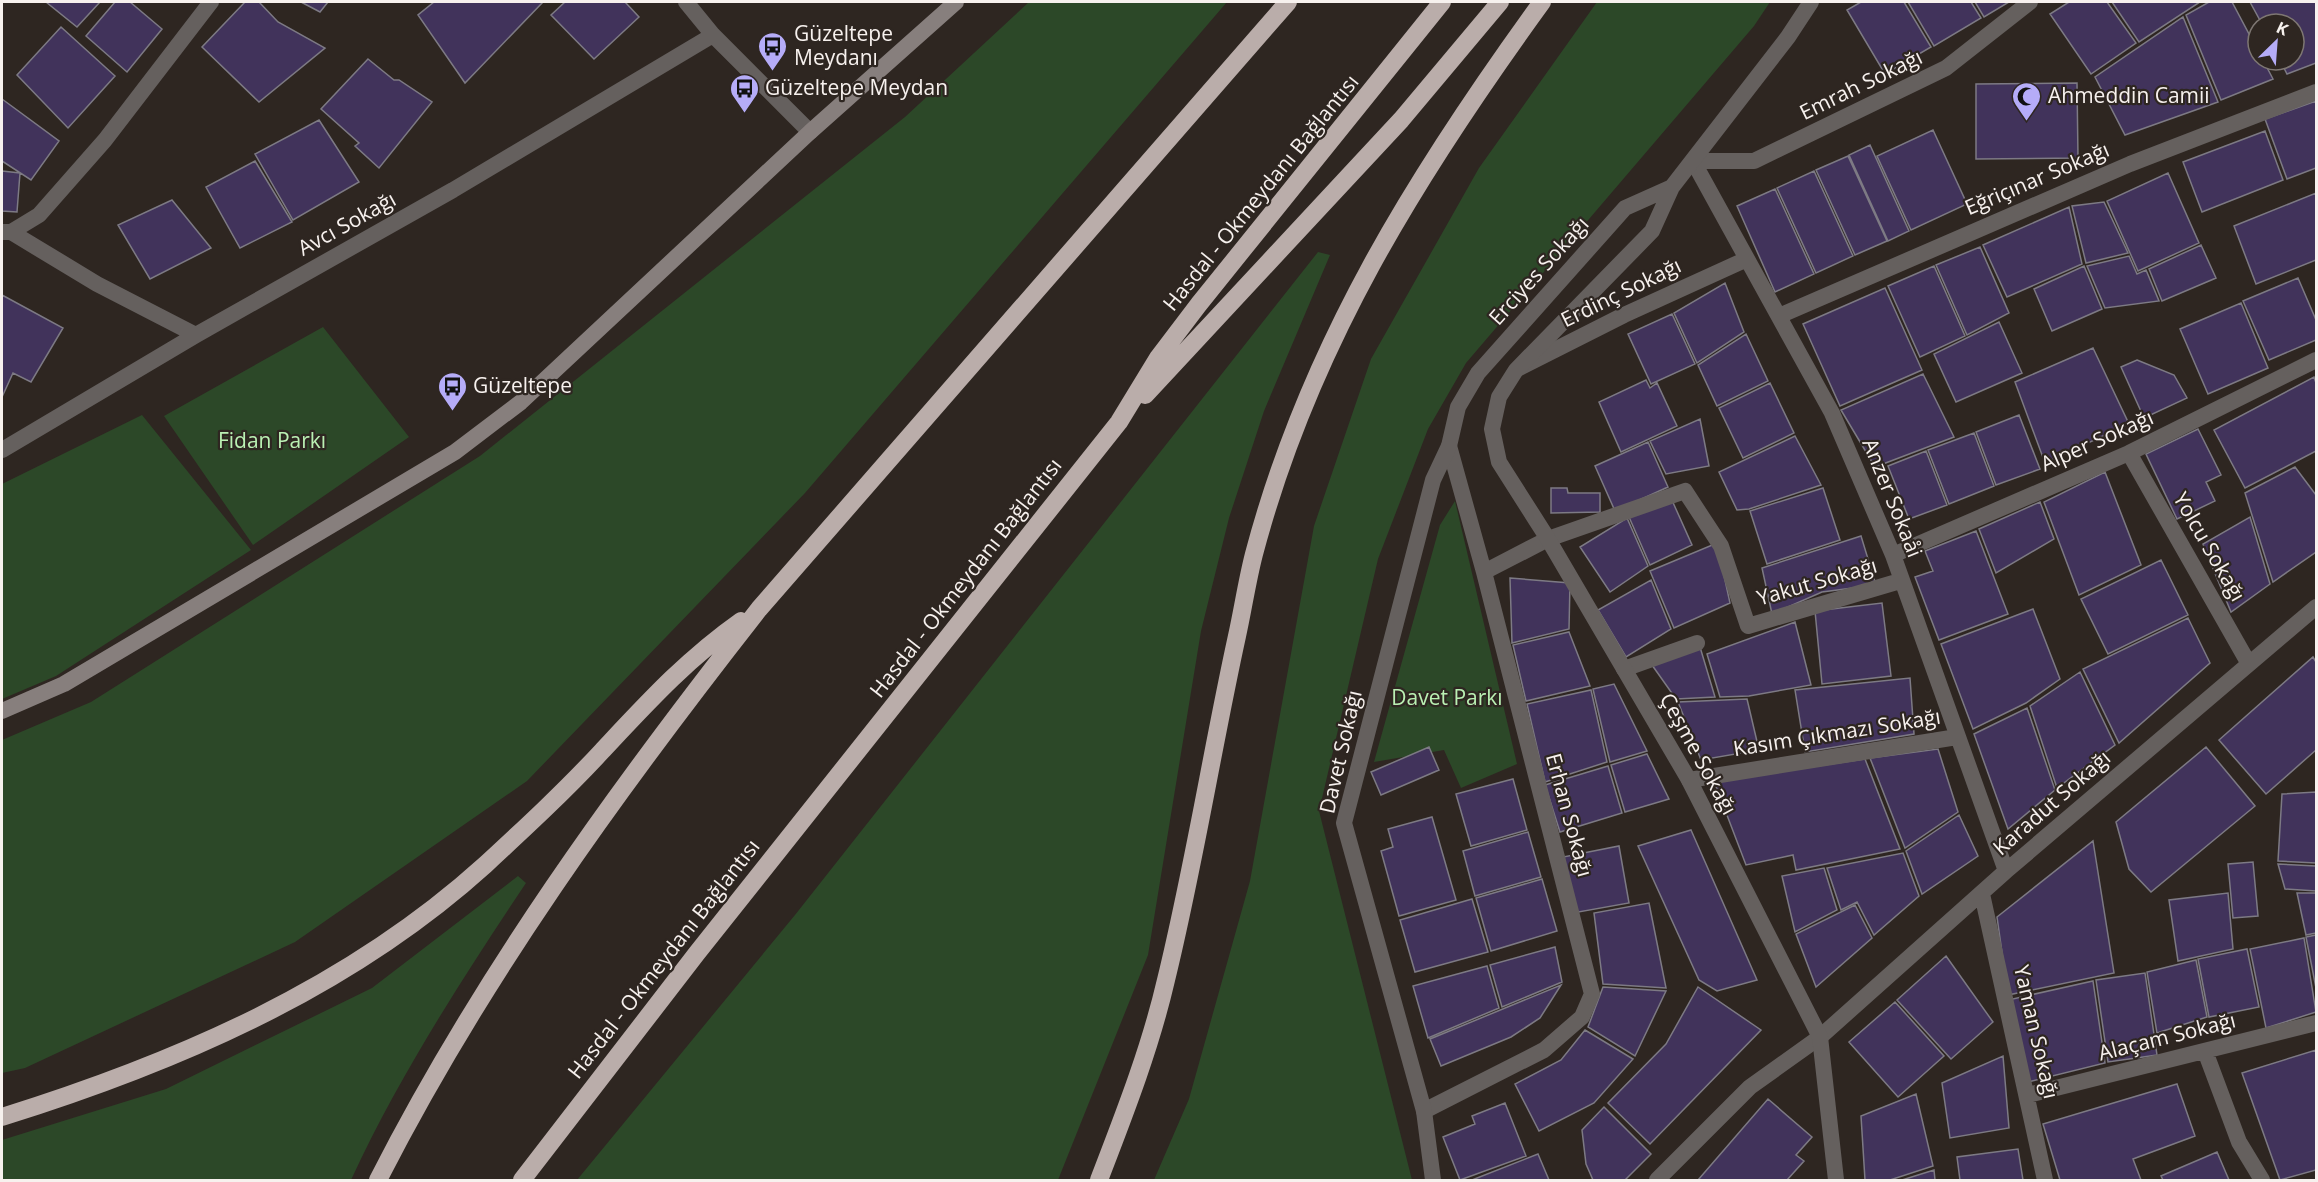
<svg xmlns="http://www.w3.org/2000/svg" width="2318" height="1182" font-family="'Open Sans',sans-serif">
<rect width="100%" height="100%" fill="#2e2621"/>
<path fill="#2c4828" d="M1029,2H1227L805,493L527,781L295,942L25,1068L2,1073V740L91,702L480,456L905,117Z
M1597,2H1770L1754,26L1466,363L1428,429L1378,559L1319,811L1412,1180H1154L1189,1099L1250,881L1314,526L1371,359L1479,168Z
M1318,252L1330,255L1264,411L1229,518L1201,631L1148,955L1058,1180H577L795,915Z
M323,327L409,437L253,545L164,416Z
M142,415L251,550L56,676L2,699V484Z
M1455,501L1517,764L1461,788L1444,750L1374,762L1440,525Z
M518,876L526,883C462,979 399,1076 351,1180H2V1140L166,1089L372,988Z"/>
<path fill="#41335b" stroke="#7d7a84" stroke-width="1.5" d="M46,2H100L77,27Z
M115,2H130L162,29L127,72L86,36Z
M245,2H259L278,22L325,48L259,102L202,47Z
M301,2H328L320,12Z
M434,2H543L465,83L418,15Z
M565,2H625L639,17L594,59L551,15Z
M1861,2H1904L1931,47L1885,74L1847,10Z
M1908,2H1971L1981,18L1934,46Z
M1975,2H2009L1984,17Z
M2069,2H2107L2136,43L2091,74L2050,14Z
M2112,2H2200L2139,42Z
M2209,2H2232L2258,51V60H2263L2273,79L2221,100L2186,15Z
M2250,2H2316V63L2287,74L2280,60H2294V24H2262Z
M2183,17L2218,102L2125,135L2095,77Z
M61,27L115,76L68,128L17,75Z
M368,59L394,80H399L432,102L379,168L355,146L359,143L321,109Z
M2077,83L2078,158L1976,159V84Z
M2,99L59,141L31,180L2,161Z
M2316,101V168L2287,179L2265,119Z
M319,120L359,182L293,220L255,154Z
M1933,130L1967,204L1911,230L1877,156Z
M2265,131L2283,180L2202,212L2183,162Z
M1870,145L1909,231L1888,241L1849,155Z
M1848,156L1887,241L1855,255L1816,170Z
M255,161L292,222L240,248L206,187Z
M2,171L20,173L17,212L2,211Z
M1814,171L1853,256L1816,273L1777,188Z
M2168,173L2199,243L2138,271L2107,201Z
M1775,189L1814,274L1775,292L1737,206Z
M2316,193V260L2256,284L2234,226Z
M172,200L211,248L150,279L118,225Z
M2104,202L2128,253L2086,263L2072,206Z
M2069,207L2082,264L2007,297L1983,245Z
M2201,245L2216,278L2162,301L2149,269Z
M1980,247L2009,313L1967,335L1936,265Z
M2129,256L2137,274L2146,270L2159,301L2105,308L2087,266Z
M1934,266L1965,336L1920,357L1888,286Z
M2084,266L2102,309L2052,331L2034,289Z
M2298,278L2316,320V340L2269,360L2243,301Z
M1725,283L1744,332L1697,363L1674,313Z
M1885,288L1922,370L1840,406L1803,324Z
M2,295L63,328L31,382L13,373L2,397Z
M2241,303L2268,368L2208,394L2180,329Z
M1672,314L1695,364L1651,384L1628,334Z
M1999,322L2022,373L1956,402L1934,354Z
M1746,334L1768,381L1717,406L1698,365Z
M2093,348L2129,424L2045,463L2015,382Z
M2137,360L2174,375L2187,398L2144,418L2121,367Z
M1923,374L1954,437L1875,467L1841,410Z
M2314,377L2316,383V451L2245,488L2214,430Z
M1646,380L1650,388L1657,383L1677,426L1621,452L1599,402Z
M1770,383L1794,433L1743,458L1719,408Z
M2019,415L2040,469L1996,485L1976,432Z
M1700,419L1709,466L1666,474L1650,441Z
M2198,429L2221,475L2206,482L2215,501L2177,519L2146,454Z
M1974,433L1994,486L1949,504L1928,450Z
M1795,436L1821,485L1749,509L1737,510L1719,472Z
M1648,442L1668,487L1615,511L1595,466Z
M1926,451L1947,505L1909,519L1888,466Z
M2295,467L2316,495V552L2273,582L2245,493Z
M2105,472L2141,565L2079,595L2044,502Z
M1551,488H1567L1568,493H1600V512L1551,513Z
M1823,488L1840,540L1767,564L1750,511Z
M1671,498L1692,545L1650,565L1629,517Z
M2040,502L2054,539L1996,573L1979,529Z
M2250,517L2270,584L2231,612L2203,544Z
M1627,518L1648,566L1610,592L1580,547Z
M1976,531L2008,614L1939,640L1915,577L1933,571L1925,551Z
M1861,536L1876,585L1822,592L1772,614L1762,568Z
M1717,543L1730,603L1674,628L1650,571Z
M2161,560L2188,615L2108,654L2081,599Z
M1510,578L1570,583L1569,629L1512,643Z
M1651,580L1671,629L1626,657L1598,610Z
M1882,603L1891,676L1822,684L1815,611Z
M2033,609L2060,679L2026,703L1973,729L1941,644Z
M2188,618L2210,663L2119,743L2083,669Z
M1795,622L1811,685L1749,696L1720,697L1707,654Z
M1569,632L1590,686L1526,701L1513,645Z
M1700,647L1715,697L1676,699L1652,665Z
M2313,657L2316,662V750L2266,794L2219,740Z
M2080,672L2115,745L2057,788L2030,706Z
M1910,678L1914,734L1805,752L1795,690Z
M1614,684L1647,751L1610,762L1593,689Z
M1591,690L1607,762L1545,782L1527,704Z
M1747,699L1759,750L1701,760L1678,702Z
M2027,708L2055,790L2008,829L1974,734Z
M1429,747L1439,770L1381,795L1371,772Z
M2206,747L2255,806L2151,892L2129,869L2116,822Z
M1938,749L1958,812L1905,848L1870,758Z
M1647,754L1669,799L1625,812L1611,765Z
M1865,759L1900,849L1796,870L1793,855L1746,865L1714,781Z
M1608,766L1622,813L1560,832L1545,785Z
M1513,779L1527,830L1471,846L1456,794Z
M2316,792V863L2278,861L2282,794Z
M1959,815L1978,856L1922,894L1906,851Z
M1432,817L1456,900L1399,916L1381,851L1393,847L1388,829Z
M1691,830L1757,980L1717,991L1699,980L1638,846Z
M1528,832L1541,877L1475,896L1463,851Z
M2093,841L2114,973L2008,995L1997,917Z
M1619,846L1629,903L1573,913L1563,857Z
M1903,853L1919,896L1874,935L1857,902L1841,910L1827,868Z
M2253,862L2258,916L2233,918L2228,864Z
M2278,864L2316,866V891L2285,889Z
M1824,868L1837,910L1795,932L1782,876Z
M1542,879L1557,931L1491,951L1476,898Z
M2228,893L2233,949L2178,961L2169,900Z
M2297,893H2316V933L2306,935Z
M1472,899L1488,952L1415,972L1400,920Z
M1649,903L1666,988L1603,984L1594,913Z
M1855,905L1872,938L1816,987L1796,934Z
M2316,935V988L2306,937Z
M2304,938L2316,1012L2266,1028L2250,949Z
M1555,947L1562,982L1502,1007L1490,965Z
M2247,949L2259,1007L2209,1017L2198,959Z
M1946,956L1993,1022L1951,1059L1897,1000Z
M2196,960L2207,1017L2157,1033L2147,972Z
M1487,966L1499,1008L1428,1038L1413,986Z
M2145,973L2157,1055L2108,1062L2096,980Z
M2093,981L2105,1063L2028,1082L2008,1000Z
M1561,985L1540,1018L1511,1037L1441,1066L1430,1039Z
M1603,987L1666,991L1635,1056L1588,1027Z
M1698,987L1761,1030L1650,1144L1608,1103L1666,1044Z
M1895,1002L1944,1056L1898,1097L1849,1042Z
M1585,1030L1633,1059L1594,1103L1539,1131L1515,1084L1561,1060Z
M2316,1050V1170L2280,1180L2242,1073Z
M2003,1056L2009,1128L1950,1138L1942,1083Z
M2177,1084L2195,1136L2133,1159L2141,1180H2060L2043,1124Z
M1916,1094L1933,1166L1890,1180H1865L1861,1116Z
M1768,1099L1812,1137L1796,1155L1804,1161L1787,1180H1698Z
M1505,1103L1526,1156L1460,1180L1443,1137L1475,1124L1472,1116Z
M1604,1107L1651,1154L1625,1180H1593L1586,1164L1582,1130Z
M2018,1149L2023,1180H1960L1957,1157Z
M2217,1152L2229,1180H2163L2161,1176Z
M1538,1154L1549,1180H1472Z
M1934,1170L1935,1180H1902Z"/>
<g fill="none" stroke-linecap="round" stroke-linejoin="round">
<path stroke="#65605e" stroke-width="16" d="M686,2L713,35L810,132
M2,232H11L39,215L105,140L211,2
M11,232L97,284L196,335
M1779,316L2130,164L2316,92
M1519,368L1624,315L1747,259
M2,450L196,335L453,190L713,35
M2129,453L2249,664
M1893,555L2129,453L2316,360
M1484,572L1548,539L1685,491L1721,546L1748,626L1900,581
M1624,669L1697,643
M1689,780L1957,737
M2006,871L1893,555L1832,413L1693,161H1754L1946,68L2030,2
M1982,894L2045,1180
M2205,1051L2239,1142L2262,1180
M2028,1095L2316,1023
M1424,1111L1544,1050L1582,1017L1592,994L1484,572L1449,446
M1657,1180L1750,1087L1820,1037L2006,871L2316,607"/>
<path stroke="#65605e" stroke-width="16" d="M1811,2L1788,37L1672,187L1652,231L1516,370L1499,397L1492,429L1499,462L1548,539L1689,780L1820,1037L1836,1180
M1433,1180L1424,1111L1344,823L1433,480L1449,446L1458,407L1478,373L1625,208L1672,187"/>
<path stroke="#877f7d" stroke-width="16" d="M2,711L64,684L455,452L521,402L810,132L956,2"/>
<path stroke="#baadaa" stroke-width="18" d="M1145,395L1401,120L1500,2
M2,1117C175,1063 348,989 485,865C525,828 565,791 602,751C647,703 687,659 741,621
M378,1180C482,976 617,790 759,609L1288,2
M522,1180L697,953L1119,422L1158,358L1199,304L1442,2
M1099,1180C1124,1115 1150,1049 1166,980C1194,866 1212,750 1237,636C1243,609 1247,581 1254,554C1309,346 1417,174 1542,2"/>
</g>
<defs>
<symbol id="bus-pin" viewBox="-11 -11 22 30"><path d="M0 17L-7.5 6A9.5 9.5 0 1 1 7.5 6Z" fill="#b5acf8" stroke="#2e2621"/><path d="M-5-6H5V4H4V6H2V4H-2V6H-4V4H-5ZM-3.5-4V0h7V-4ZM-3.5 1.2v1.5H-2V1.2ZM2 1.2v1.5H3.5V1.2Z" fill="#111"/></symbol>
<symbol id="mosque-pin" viewBox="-11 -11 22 30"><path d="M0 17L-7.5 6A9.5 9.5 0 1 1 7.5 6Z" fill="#b5acf8" stroke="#2e2621"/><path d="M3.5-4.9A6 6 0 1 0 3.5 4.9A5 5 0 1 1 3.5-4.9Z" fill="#111"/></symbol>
</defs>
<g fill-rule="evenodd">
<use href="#bus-pin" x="756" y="30" width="33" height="45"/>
<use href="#bus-pin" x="728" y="72" width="33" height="45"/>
<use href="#mosque-pin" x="2010" y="80" width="33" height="45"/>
<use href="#bus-pin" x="436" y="370" width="33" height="45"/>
</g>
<g text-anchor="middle" stroke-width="4.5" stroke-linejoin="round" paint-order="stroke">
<g font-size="21" fill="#f7f1ee" stroke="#2e2621" text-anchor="start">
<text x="794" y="41">Güzeltepe<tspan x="794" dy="24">Meydanı</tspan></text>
<text x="765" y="95">Güzeltepe Meydan</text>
<text x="2048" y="103">Ahmeddin Camii</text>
<text x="473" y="393">Güzeltepe</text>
</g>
<g font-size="21" fill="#f7f1ee" stroke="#2e2621">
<text transform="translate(1861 85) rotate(-26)" y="7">Emrah Sokağı</text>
<text transform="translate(2037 179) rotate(-23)" y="7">Eğriçınar Sokağı</text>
<text transform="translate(1261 193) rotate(-51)" y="7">Hasdal - Okmeydanı Bağlantısı</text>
<text transform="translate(347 224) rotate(-29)" y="7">Avcı Sokağı</text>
<text transform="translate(1539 271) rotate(-48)" y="7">Erciyes Sokağı</text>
<text transform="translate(1621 293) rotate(-26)" y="7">Erdinç Sokağı</text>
<text transform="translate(2097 441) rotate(-24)" y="7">Alper Sokağı</text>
<text transform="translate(1892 498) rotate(68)" y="7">Anzer Sokaåi</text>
<text transform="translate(2209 547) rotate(60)" y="7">Yolcu Sokağı</text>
<text transform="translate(966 578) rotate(-52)" y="7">Hasdal - Okmeydanı Bağlantısı</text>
<text transform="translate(1817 582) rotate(-16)" y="7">Yakut Sokağı</text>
<text transform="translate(1837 733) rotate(-9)" y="7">Kasım Çıkmazı Sokağı</text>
<text transform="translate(1341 752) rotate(-77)" y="7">Davet Sokağı</text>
<text transform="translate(1698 754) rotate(61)" y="7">Çeşme Sokağı</text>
<text transform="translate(2052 803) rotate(-41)" y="7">Karadut Sokağı</text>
<text transform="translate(1569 815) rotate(75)" y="7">Erhan Sokağı</text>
<text transform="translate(664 959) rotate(-52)" y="7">Hasdal - Okmeydanı Bağlantısı</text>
<text transform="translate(2036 1032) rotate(77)" y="7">Yaman Sokağı</text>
<text transform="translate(2167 1037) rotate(-14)" y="7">Alaçam Sokağı</text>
</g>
<g font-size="21" fill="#baf0b3" stroke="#2e2621">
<text x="272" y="448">Fidan Parkı</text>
<text x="1447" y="705">Davet Parkı</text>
</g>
</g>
<rect width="2318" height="1182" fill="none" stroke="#f7f1ee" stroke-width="6"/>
<g transform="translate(2276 42) rotate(25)"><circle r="28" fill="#2e2621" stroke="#7e7773" stroke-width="1.5"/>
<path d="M0-4.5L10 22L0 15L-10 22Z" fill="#b5acf8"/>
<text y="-9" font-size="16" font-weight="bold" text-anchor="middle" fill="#f7f1ee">K</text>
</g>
</svg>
